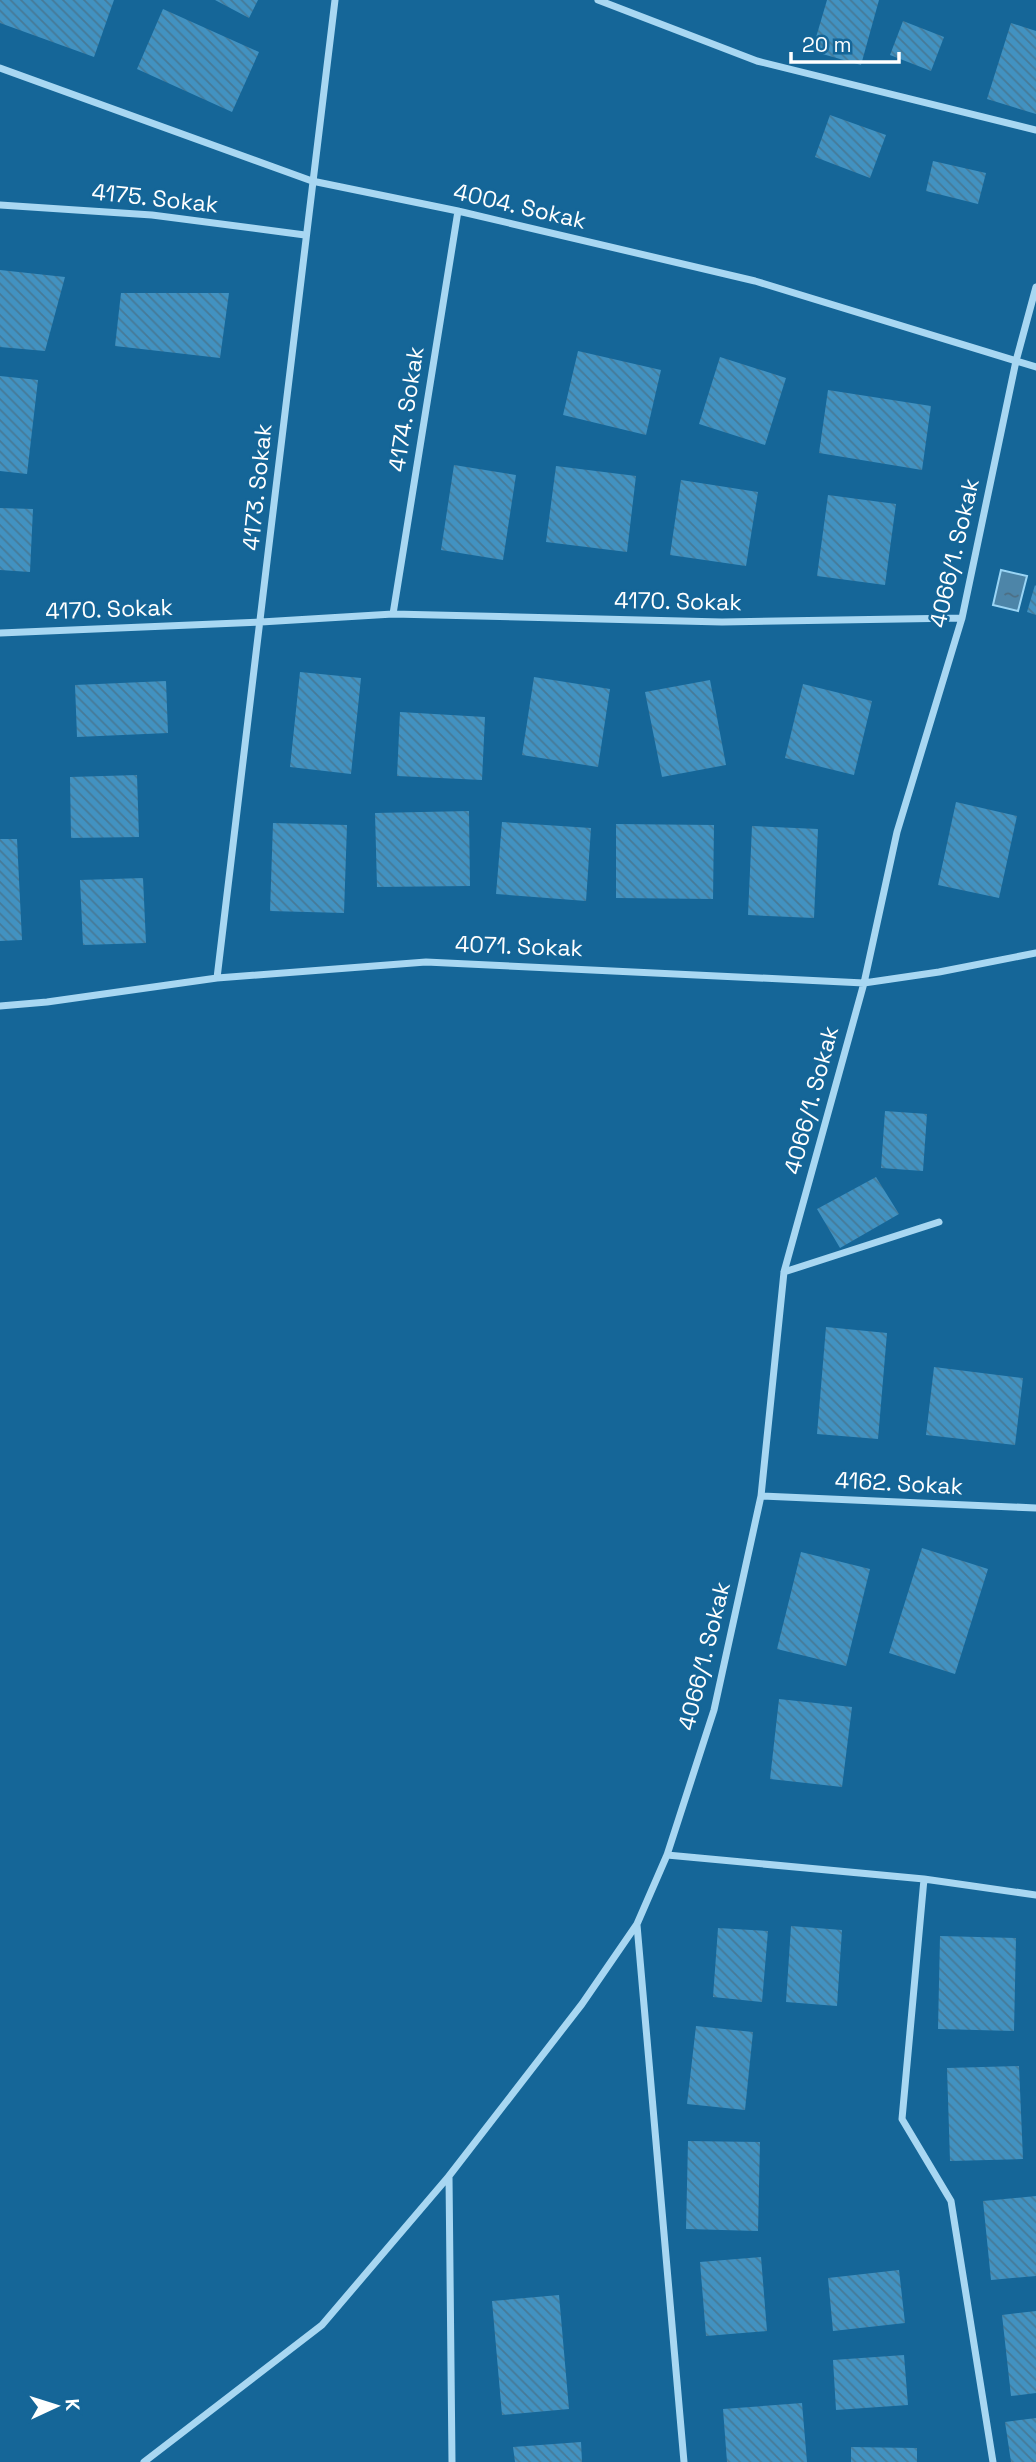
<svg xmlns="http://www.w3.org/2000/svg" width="1036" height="2462" font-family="'Space Grotesk',sans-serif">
<defs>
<pattern id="water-ripples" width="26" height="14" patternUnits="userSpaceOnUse" patternTransform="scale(1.75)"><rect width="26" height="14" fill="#4d85a8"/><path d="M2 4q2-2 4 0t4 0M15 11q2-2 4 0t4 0" fill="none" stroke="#4d6e83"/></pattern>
<pattern id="building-back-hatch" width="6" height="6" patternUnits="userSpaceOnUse" patternTransform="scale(1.75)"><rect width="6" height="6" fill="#4292c1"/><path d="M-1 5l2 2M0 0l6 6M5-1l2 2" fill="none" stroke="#467a98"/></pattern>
</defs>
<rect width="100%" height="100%" fill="#156698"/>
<path fill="url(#water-ripples)" stroke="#9ad5f5" stroke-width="2" d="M1001,570L1027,576L1018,611L993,605Z"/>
<path fill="url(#building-back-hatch)" d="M0,0H114L94,57L0,23Z
M215,0H258L249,18Z
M827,0H879L861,65L812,51Z
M163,9L259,52L232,112L137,69Z
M903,21L944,37L931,71L890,55Z
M1011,23L1036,31V114L987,99Z
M830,115L886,135L870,178L815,157Z
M933,161L986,173L978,204L926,191Z
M0,270L65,277L45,351L0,347Z
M121,293H229L220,358L115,346Z
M578,351L661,370L646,435L563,415Z
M720,357L786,378L765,445L699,424Z
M0,376L38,380L27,474L0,471Z
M828,390L931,406L922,470L819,453Z
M454,465L516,475L503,560L441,550Z
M556,466L636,476L627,552L546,542Z
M681,480L758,492L746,566L670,555Z
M828,495L896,504L885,585L817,576Z
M0,508L33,509L30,572L0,570Z
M1035,585L1036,586V615L1027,612Z
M300,672L361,678L351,774L290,767Z
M534,677L610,689L598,767L522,755Z
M710,680L726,765L662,777L645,692Z
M166,681L168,733L77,737L75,685Z
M803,684L872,701L854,775L785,758Z
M400,712L485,717L482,780L397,776Z
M137,775L139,837L71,838L70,777Z
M956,802L1017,816L999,898L938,885Z
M469,811L470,886L377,887L375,813Z
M502,822L591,828L586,901L496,894Z
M273,823L347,825L344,913L270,911Z
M616,824L714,825L713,899L616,898Z
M752,826L818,829L814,918L748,915Z
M0,839H17L22,940L0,941Z
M143,878L146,943L83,945L80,880Z
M885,1111L927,1114L923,1171L881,1168Z
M876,1177L899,1214L840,1248L817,1209Z
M826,1327L887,1333L878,1439L817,1434Z
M934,1367L1023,1378L1015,1445L926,1435Z
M922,1548L988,1569L955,1674L889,1653Z
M801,1552L870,1569L846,1666L777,1649Z
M779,1699L852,1707L842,1787L770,1779Z
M791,1926L842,1930L837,2006L786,2002Z
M718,1928L768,1931L762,2002L713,1997Z
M940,1936L1016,1938L1014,2031L938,2029Z
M696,2026L753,2032L745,2110L687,2104Z
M1019,2066L1023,2159L950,2161L947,2068Z
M688,2141L760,2142L758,2231L686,2229Z
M1036,2196V2276L991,2280L983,2201Z
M761,2257L767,2331L706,2336L700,2262Z
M899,2270L905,2323L833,2331L828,2278Z
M559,2295L569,2409L502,2415L492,2301Z
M1036,2311V2393L1011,2396L1002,2315Z
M904,2355L908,2405L836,2410L833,2360Z
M802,2403L807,2462H727L723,2409Z
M1036,2418V2462H1011L1005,2422Z
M581,2442L582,2462H515L513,2447Z
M851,2447L917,2448V2462H851Z"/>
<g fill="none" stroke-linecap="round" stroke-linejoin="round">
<path stroke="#a8d7f2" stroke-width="7" d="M598,0L757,61L1036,130
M0,68L312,181L458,211L755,281L1036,367
M0,205L152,215L305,235
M393,614L458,211
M0,633L261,622L393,614L722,622L962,618
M217,978C257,652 294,326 335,0
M0,1006L47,1002L217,978L426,962L864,983L939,972L1036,953
M784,1272L939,1222
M761,1496L1036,1508
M667,1855L924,1879L1036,1895
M924,1879L902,2119L951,2201L993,2462
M637,1925L684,2462
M449,2176L452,2462
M144,2462L322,2325L449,2176L582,2004L637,1924L667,1855L714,1710L761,1496L784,1272L864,983L897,832L962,618L1016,361L1036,287"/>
</g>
<g text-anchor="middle" stroke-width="5" stroke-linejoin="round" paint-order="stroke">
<g font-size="23" fill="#fff" stroke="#156698">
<text transform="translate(155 198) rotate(6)" y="8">4175. Sokak</text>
<text transform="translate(520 206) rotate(13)" y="8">4004. Sokak</text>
<text transform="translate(406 409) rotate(-81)" y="8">4174. Sokak</text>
<text transform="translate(257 487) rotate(-84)" y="8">4173. Sokak</text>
<text transform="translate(954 553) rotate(-77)" y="8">4066/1. Sokak</text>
<text transform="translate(678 601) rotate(1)" y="8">4170. Sokak</text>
<text transform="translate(109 609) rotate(-2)" y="8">4170. Sokak</text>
<text transform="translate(519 946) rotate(2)" y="8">4071. Sokak</text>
<text transform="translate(811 1100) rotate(-75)" y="8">4066/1. Sokak</text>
<text transform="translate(899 1483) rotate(3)" y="8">4162. Sokak</text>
<text transform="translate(704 1656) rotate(-76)" y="8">4066/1. Sokak</text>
</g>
</g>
<g transform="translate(56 2406) rotate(86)" stroke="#156698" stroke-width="5" paint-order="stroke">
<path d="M0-5L12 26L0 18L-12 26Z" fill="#ffffff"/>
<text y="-10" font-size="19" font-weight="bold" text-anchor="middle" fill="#ffffff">K</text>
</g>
<path d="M791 52v10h108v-10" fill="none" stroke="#ffffff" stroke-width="3.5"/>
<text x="802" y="52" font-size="21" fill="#ffffff" stroke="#156698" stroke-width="5" paint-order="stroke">20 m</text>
</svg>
